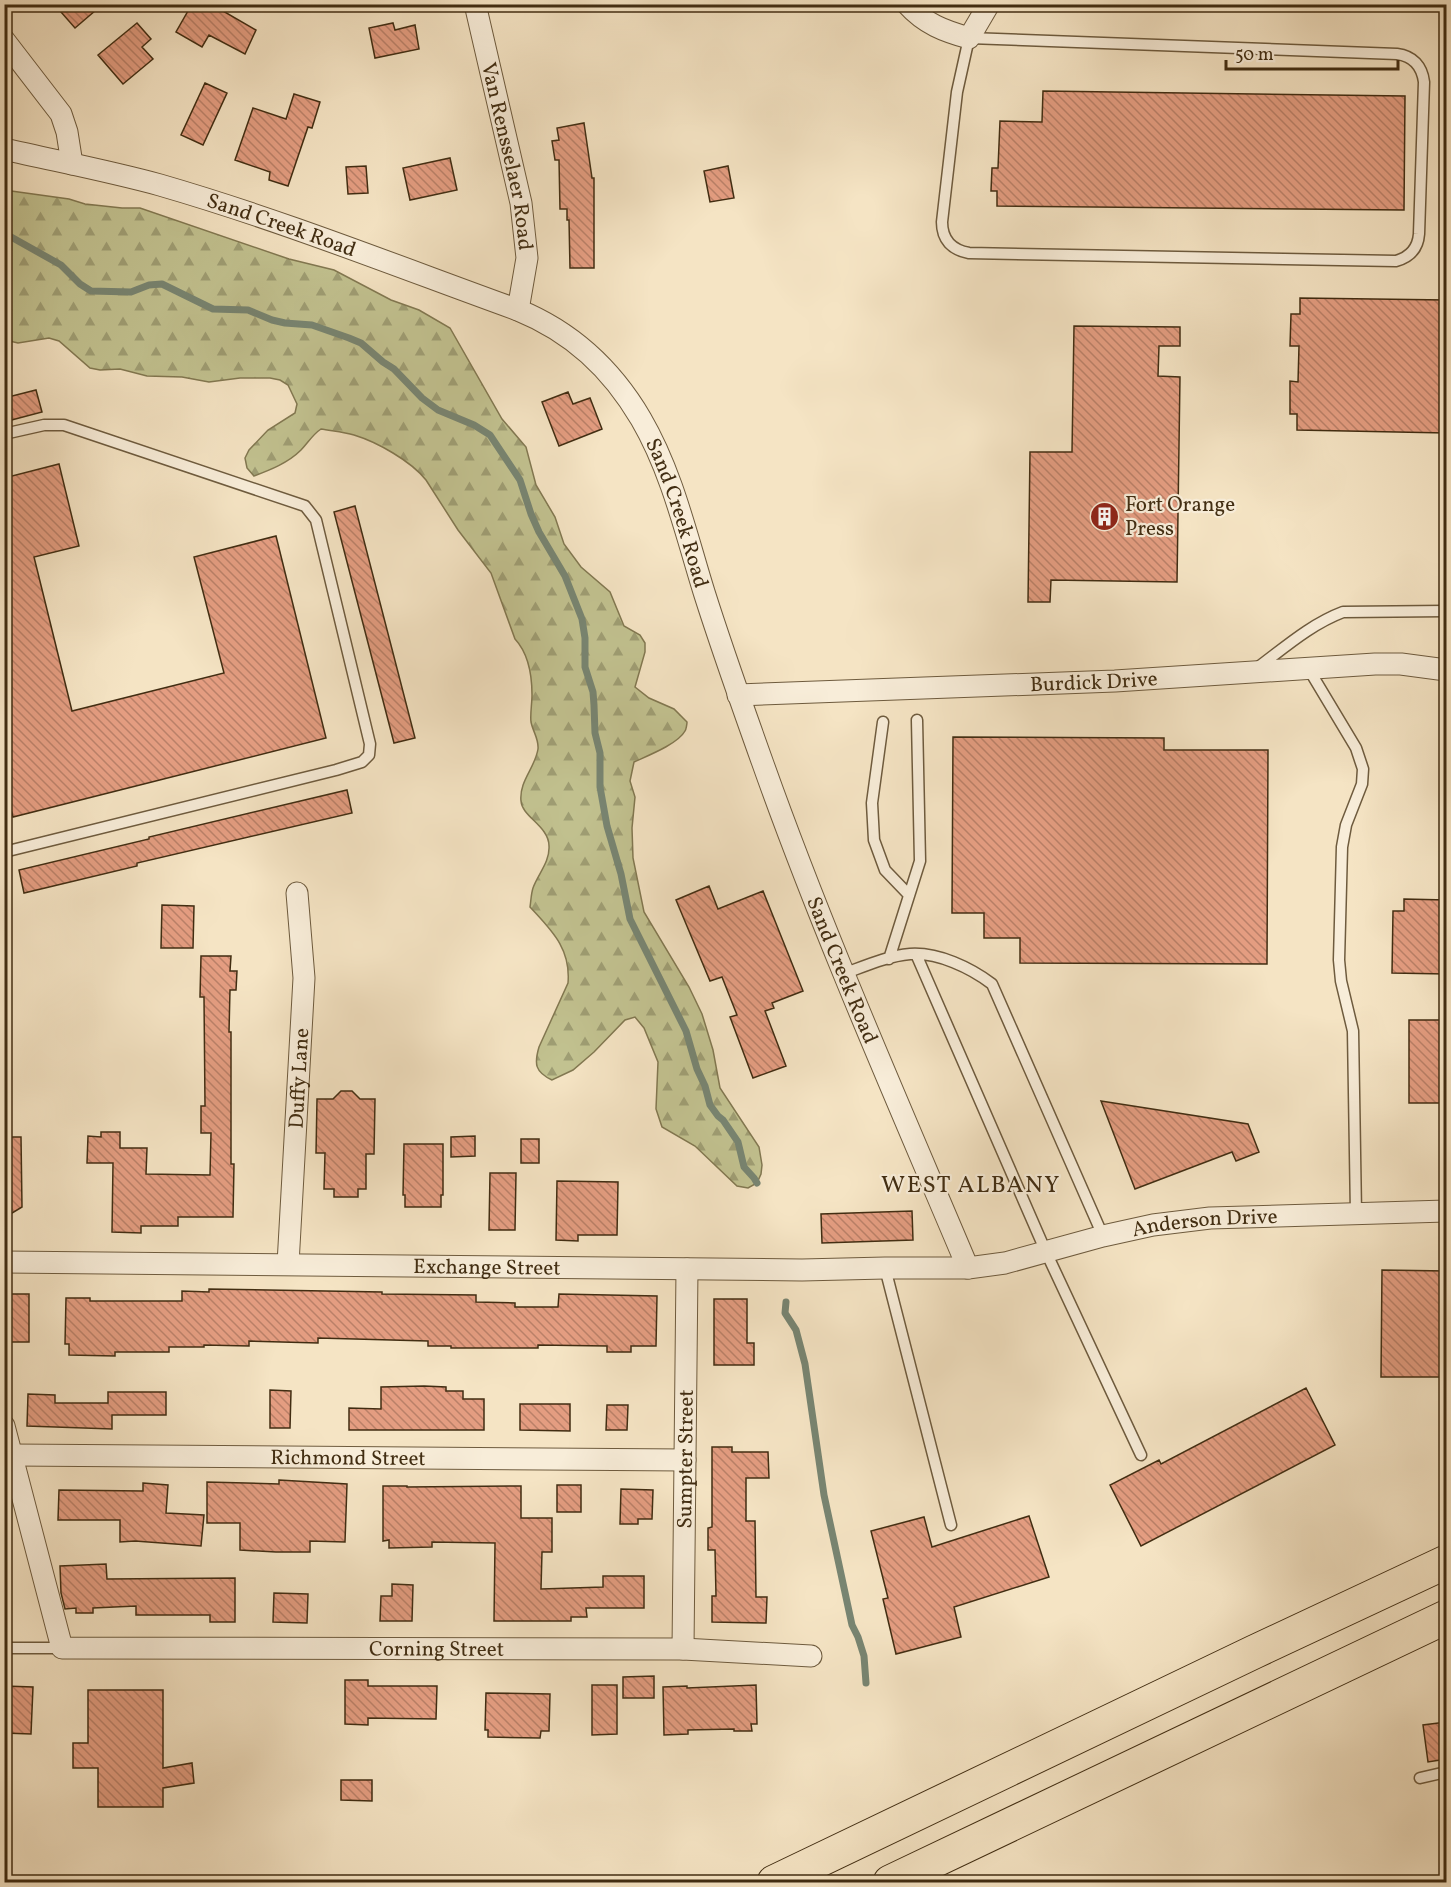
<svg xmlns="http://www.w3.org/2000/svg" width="1451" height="1887" font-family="Vollkorn,serif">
<defs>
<pattern id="forest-firs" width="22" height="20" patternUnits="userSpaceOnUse" patternTransform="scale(1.5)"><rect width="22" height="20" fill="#c2c290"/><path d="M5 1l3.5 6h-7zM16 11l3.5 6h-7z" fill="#9f9e74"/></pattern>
<pattern id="building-back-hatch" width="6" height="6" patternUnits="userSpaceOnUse" patternTransform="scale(1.5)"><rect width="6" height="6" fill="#e49d81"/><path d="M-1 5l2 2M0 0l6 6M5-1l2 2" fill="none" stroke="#ba8068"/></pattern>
</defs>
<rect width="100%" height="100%" fill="#f5e4c4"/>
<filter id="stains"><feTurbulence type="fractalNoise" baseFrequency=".00333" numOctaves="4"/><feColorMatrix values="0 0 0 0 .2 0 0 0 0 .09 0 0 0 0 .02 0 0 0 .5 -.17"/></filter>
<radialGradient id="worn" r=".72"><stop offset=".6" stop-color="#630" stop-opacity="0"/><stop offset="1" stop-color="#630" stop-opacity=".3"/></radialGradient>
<path fill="url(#forest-firs)" stroke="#827851" stroke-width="1.5" d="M4,190L69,199L85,204L122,208H140L289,259L334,270L391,300L419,310L450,328L502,419L526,447L536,485L555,517L564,544L581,567L610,592L624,626L640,635L645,643V652L635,687L649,698L674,709L687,722C687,724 686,730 685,731C678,744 647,756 634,762L630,781L635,797L632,828L633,858L644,912L689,987L702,1014L713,1050L720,1088L759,1147L762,1165L761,1174L757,1183L748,1188L737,1186L695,1146L662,1127L656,1109L658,1062L644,1028L635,1017L625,1020L594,1052L573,1070L552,1080C535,1072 534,1064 539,1047L568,983C571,948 551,930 530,907C531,901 531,894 533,888C538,874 550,862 549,846C549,826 522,817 521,801C519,781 535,768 538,749C539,739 533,732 531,722C530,714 532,704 532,695C532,676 528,653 515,639L491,573L458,530L426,480C411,461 377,442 354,435C344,432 332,431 321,429C312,435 308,443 301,450C288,463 270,470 254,476L247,468L245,458L249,450L268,430L295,413L297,404L288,385L280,380L270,378H240L209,382L182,377L147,376L120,369L100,370L90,368L59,341L49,338L18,343L5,340Z"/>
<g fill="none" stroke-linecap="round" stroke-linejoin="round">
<path stroke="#788572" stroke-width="7" d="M4,233L61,265L80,284L91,291L131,292L149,285L162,284L213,309L248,310L272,320L285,323L312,325L349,338L361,343L383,362L394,369L422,398L438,410L474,425L490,435L520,480L531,514L539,532L565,576L582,619L585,638V667L593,692L594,705L595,733L600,753V787L607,826L621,874L630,919L686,1031L697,1069L705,1086L710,1105L718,1116L723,1120L738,1142L744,1167L754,1178L757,1183
M786,1302L785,1313L796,1330L805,1364L824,1495L852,1625L858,1637L864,1656L866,1683"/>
</g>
<path fill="url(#building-back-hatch)" stroke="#412d12" stroke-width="1.5" d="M54,4H103L75,28Z
M192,4H211L256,30L245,54L209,35L202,47L176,32Z
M137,23L151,39L142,47L153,59L123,84L98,55Z
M393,23L395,30L415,25L419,49L375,58L369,28Z
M205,83L227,93L203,145L181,135Z
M1043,91L1405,96L1404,210L997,206V191H991L992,168H998L1000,121L1042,122Z
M294,94L320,102L312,128L308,127L288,186L269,180L270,172L235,160L253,108L286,119Z
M584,123L592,178H594V268H570L569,220H567V209H560L559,160H555L552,141L559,140L557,128Z
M450,158L457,190L410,200L403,168Z
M366,166L368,193L348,194L346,167Z
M728,166L734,198L710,202L704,171Z
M1300,298L1446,300V433L1297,430V414H1290V381L1298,382L1299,346H1290L1291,314H1300Z
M1074,326L1180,327V346H1159L1158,376L1180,377L1177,582L1051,580L1050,602H1028L1030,452H1072Z
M36,390L42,412L4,422V398Z
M568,392L573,404L590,398L602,429L559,446L542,402Z
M59,464L79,546L34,557L72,711L224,673L194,557L276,536L326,738L13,817L4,784V478Z
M355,506L415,738L394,743L334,512Z
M953,737L1164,738V750H1268L1267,964L1020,963V938H984V913H952Z
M347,790L352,813L137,863V866L24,893L19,870L149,839V837Z
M709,886L718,909L763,891L803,991L772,1003L774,1008L765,1011L786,1066L753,1078L730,1017L737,1015L722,977L710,981L676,900Z
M1404,899L1446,900V974L1392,973L1393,911H1404Z
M162,905L194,906L193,948H161Z
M201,956H231L230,971H237L236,990H230L229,1032H231V1164H234L233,1217H178V1226H141V1233L112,1232L113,1163H87L88,1136L101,1137V1132H120V1148H147L146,1174L210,1175L211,1133H201V1106H205L204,997H200Z
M1409,1020H1446V1103H1409Z
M341,1091H352L360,1099H375L374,1154H366V1189H358V1197H334V1189H324L325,1153H316L317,1099H333Z
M1101,1101L1248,1124L1259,1152L1236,1161L1232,1152L1135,1189Z
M475,1136V1156L451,1157V1137Z
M4,1137H21L22,1207L4,1218Z
M521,1139H539V1163H521Z
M404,1144H443V1195H441V1207H405V1195H403Z
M490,1173H516L515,1230H489Z
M557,1181L618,1182L617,1235H578V1241L556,1240Z
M912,1211L913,1240L822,1243L821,1214Z
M1382,1270L1446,1271V1377H1381Z
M209,1289L382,1292V1294L476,1295V1302L515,1303V1307H558L559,1294L657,1296L656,1346H631V1352H607V1346L538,1345V1348H451V1346H428V1341L318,1338V1343L249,1341V1346L204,1345V1347H169V1352H115V1356L69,1355V1344H65L66,1298H90V1301H182V1291L209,1292Z
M4,1294H29V1342H4Z
M714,1299H747V1343H754V1365H714Z
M424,1386L446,1387V1391H463V1399H484V1430H349V1408L381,1409V1387Z
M1306,1388L1335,1445L1141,1546L1110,1485L1159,1460L1161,1464Z
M270,1390L291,1391L290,1428H270Z
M108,1392H166V1415H112V1429L27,1426L28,1394L55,1395V1403H108Z
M520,1404H570V1431L520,1430Z
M607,1405H628L627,1430H606Z
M712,1447H732V1452H768L769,1478H746V1521H755L756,1597H767L766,1623L712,1622V1596H716L715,1550H708V1528L712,1527Z
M279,1480L347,1484L345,1542L310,1541V1552H276L240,1550V1523H207V1482L279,1484Z
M143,1483L168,1485L166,1513L204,1515L201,1546L135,1541L120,1542V1520H58L59,1490L143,1491Z
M557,1485H581V1512H557Z
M383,1486H407V1487L521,1486V1518H552V1552H542L541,1589L603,1587V1576H644V1608H586L587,1617H571V1621H494L495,1543L432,1542V1547L389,1548V1540L383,1541Z
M621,1489L653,1490L652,1519H638V1524H620Z
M1029,1516L1049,1577L954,1607L961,1637L896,1654L883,1599L888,1598L871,1531L924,1517L932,1547Z
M106,1564L107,1579L235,1578V1622H210V1615H136V1606L93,1608V1613H76V1608L65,1609L61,1593L60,1566Z
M392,1584L413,1585L412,1621H380L381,1596H392Z
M274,1593L308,1594L307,1623L273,1622Z
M654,1676V1698H623V1677Z
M345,1680H368V1686H437L436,1719L368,1718V1725L345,1724Z
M592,1685H617V1734L592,1735Z
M756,1685L757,1724H751L752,1731H734V1729L688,1730V1734L664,1735L663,1687L687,1686V1688Z
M4,1686L33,1687L31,1734L4,1733Z
M88,1690H163V1768L192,1763L194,1783L163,1788V1807H98V1768H73V1743H88Z
M486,1693L550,1694L549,1731H541L540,1738L488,1737V1730H485Z
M1446,1722V1759L1428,1762L1423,1725Z
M341,1780H372V1801L341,1800Z"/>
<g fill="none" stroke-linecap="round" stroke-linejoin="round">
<defs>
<path id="lane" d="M969,38L1397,54C1413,56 1422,66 1424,82L1419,234C1418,248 1410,257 1396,261L969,253C952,250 942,240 942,222L957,92Z
M4,434L44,425H64L305,506L316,520L370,744L369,755L362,762L336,770L4,852
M1257,668C1284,648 1311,624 1343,612L1446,611
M1308,668L1356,748L1363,769L1362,784L1346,825L1342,847L1339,960L1341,981L1353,1031L1356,1214
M883,722L872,803L874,840L885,870L909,895
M916,954L1046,1252L1141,1455
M889,959L920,861L917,720
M843,974C865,966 887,956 910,954C938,952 971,968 992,984L1103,1236
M885,1268L951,1525
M4,1648H62
M1420,1778L1446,1772"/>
<g id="street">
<path id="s1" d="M475,4L521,203L527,258L518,310"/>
<path d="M907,4C925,24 944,31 969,38L989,4"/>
<path d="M4,40L61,114L67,132L72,164"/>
<path id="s2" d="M4,149C56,161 109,171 160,185C281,220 399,267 518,310C572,332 611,368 641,419C672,472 686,534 704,592C722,649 742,705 762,761C823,933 897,1100 968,1268"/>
<path id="s3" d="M738,695L1115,681L1375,664H1401L1446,670"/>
<path id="s4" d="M4,1262L802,1270L885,1268H968L1005,1263L1103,1236L1153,1225L1210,1218L1446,1211"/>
<path id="s5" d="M288,1264L304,978L297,893"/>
<path id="s6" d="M4,1426L62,1648L683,1649L811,1656"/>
<path id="s7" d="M12,1455L685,1460"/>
<path id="s8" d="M683,1649L687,1269"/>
</g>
<path id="highway" d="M774,1882L1254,1652L1446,1562
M890,1882L1446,1617"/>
</defs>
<use href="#lane" stroke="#6e5b3e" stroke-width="13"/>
<use href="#street" stroke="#6e5b3e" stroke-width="23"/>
<use href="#highway" stroke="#412d12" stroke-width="35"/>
<use href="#lane" stroke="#f8edd9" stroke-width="10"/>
<use href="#street" stroke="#f8edd9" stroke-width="21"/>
<use href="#highway" stroke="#f5e4c4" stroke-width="33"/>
</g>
<defs>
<symbol id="building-disc" viewBox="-11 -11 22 22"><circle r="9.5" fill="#8f2418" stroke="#f8edd9"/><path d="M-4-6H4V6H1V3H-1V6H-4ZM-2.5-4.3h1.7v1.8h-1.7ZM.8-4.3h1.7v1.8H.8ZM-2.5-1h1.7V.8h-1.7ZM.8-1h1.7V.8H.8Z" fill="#fff"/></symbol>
</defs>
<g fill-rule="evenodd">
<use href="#building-disc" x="1088" y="500" width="33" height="33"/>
</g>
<g text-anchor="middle" stroke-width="4.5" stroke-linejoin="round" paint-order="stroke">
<g font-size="21" fill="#412d12" stroke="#f8edd9">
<text dy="7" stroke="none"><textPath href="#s1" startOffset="156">Van Rensselaer Road</textPath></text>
<text dy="7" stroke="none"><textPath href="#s2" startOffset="288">Sand Creek Road</textPath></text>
<text dy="7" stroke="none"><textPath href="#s2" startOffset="808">Sand Creek Road</textPath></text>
<text dy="7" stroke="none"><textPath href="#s3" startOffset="356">Burdick Drive</textPath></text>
<text dy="7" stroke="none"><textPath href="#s2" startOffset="1294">Sand Creek Road</textPath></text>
<text dy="7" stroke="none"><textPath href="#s5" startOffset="186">Duffy Lane</textPath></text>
<text dy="7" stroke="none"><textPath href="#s4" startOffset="1206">Anderson Drive</textPath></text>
<text dy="7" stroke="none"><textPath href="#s4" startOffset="483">Exchange Street</textPath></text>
<text dy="7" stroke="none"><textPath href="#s7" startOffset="336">Richmond Street</textPath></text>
<text dy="7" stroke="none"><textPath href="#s8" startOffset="190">Sumpter Street</textPath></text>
<text dy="7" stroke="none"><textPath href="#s6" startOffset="604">Corning Street</textPath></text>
</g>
<g font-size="21" fill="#412d12" stroke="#f8edd9" text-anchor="start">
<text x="1125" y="511">Fort Orange<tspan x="1125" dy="24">Press</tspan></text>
</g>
<g font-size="24" letter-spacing="1.5" fill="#412d12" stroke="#f8edd9">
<text x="971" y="1192">WEST ALBANY</text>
</g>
</g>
<rect width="1451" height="1887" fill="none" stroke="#f5e4c4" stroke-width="24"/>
<rect x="6" y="6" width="1439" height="1875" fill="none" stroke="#412d12" stroke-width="3"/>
<rect x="12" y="12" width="1427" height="1863" fill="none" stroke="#412d12" stroke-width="1.5"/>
<path d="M1226 60v9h172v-9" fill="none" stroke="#412d12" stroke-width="3"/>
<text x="1235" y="60" font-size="18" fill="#412d12" stroke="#f8edd9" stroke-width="4.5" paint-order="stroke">50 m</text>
<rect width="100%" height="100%" filter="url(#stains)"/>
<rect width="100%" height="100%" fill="url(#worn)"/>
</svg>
